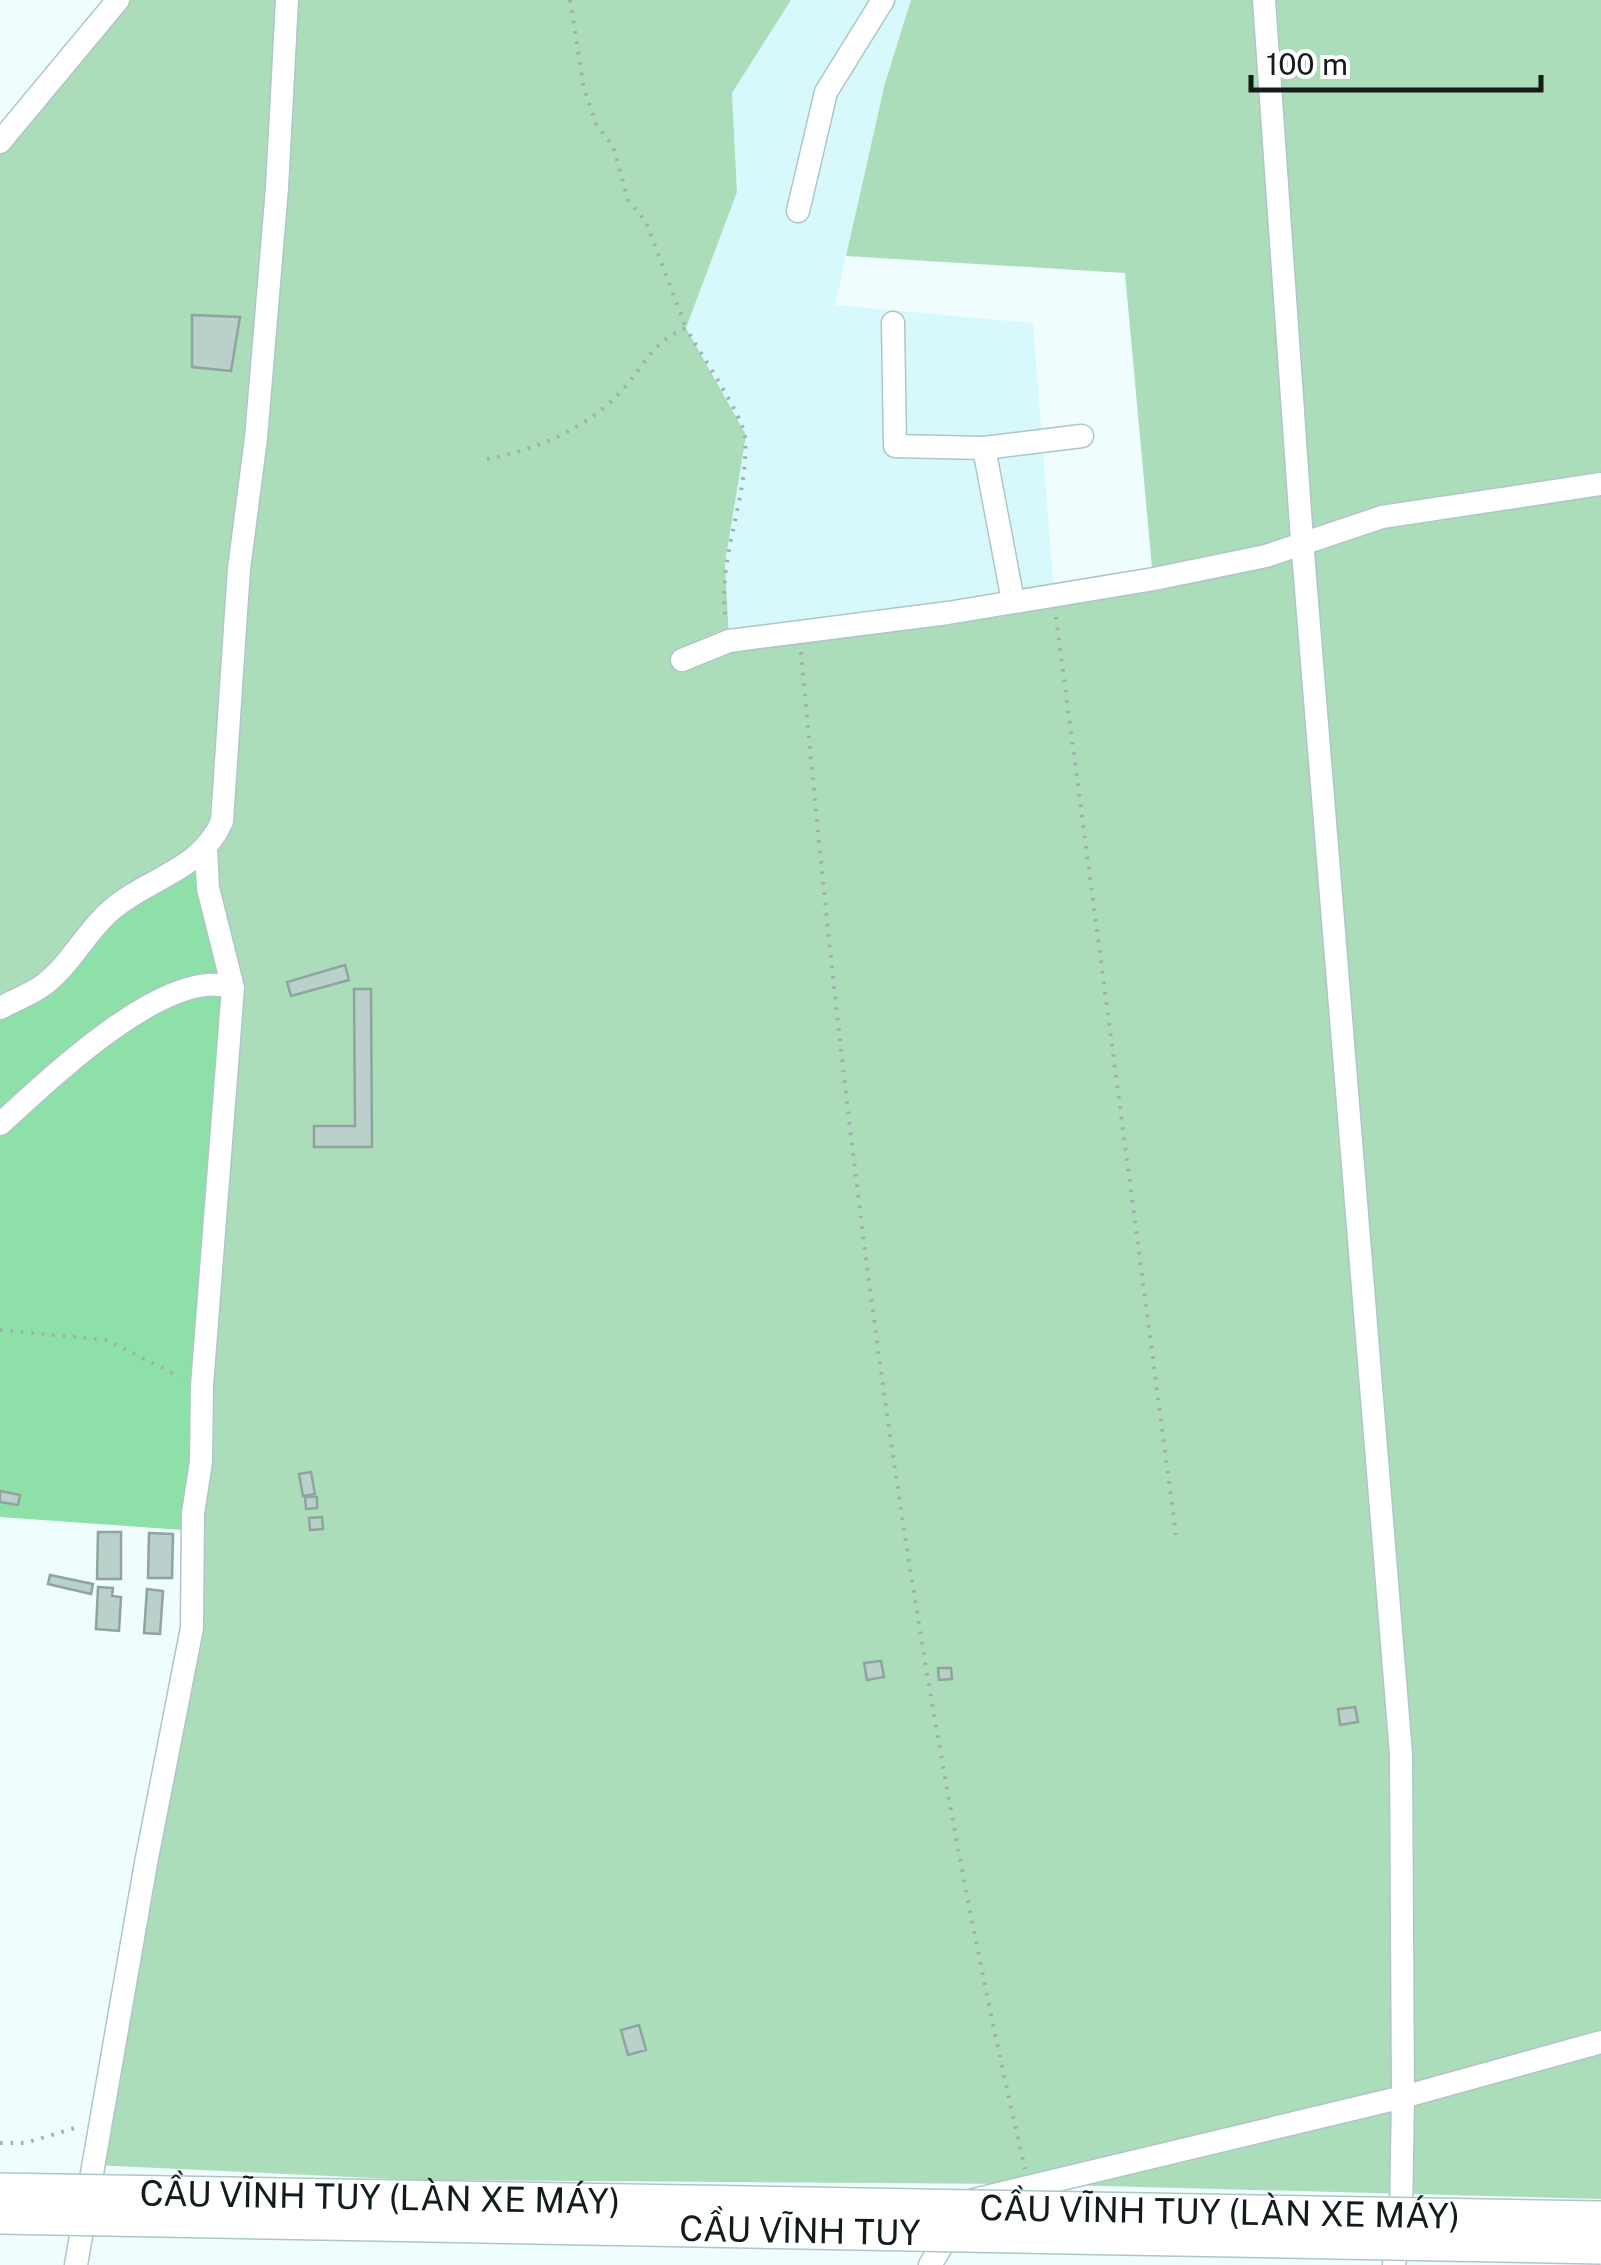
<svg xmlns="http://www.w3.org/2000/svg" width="1601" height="2265" font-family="'Public Sans',sans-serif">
<rect width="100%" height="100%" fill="#effdfe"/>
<path fill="#d8f9fc" d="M791,0H911L885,83L835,305L1033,323L1054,592L729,641L725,562L745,435L686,328L737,192L732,93Z"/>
<path fill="#acddba" d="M118,0H791L732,93L737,192L686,328L746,435L725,562L729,640L1153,579L1125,273L846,256L885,83L911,0H1601V2199L1028,2184L415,2180L93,2165L192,1628L202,1386L88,937L0,1008V142Z"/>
<path fill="#8de1a8" d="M195,860L233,988L197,1531L0,1517V1008L88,937Z"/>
<path fill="#bad0ca" stroke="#8fa49f" stroke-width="2.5" d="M192,315L240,317L231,371L192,367Z
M345,965L349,980L291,996L287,982Z
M354,989H371L372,1147H314V1126H355Z
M311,1472L315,1494L303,1496L299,1474Z
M0,1491L20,1495L18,1505L0,1502Z
M305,1497H317V1508L306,1509Z
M322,1517L323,1529L310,1530L309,1518Z
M98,1532H121V1579H97Z
M149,1533L173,1534L172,1578H148Z
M50,1575L93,1584L91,1594L48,1584Z
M98,1587L113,1588L112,1596L121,1597L119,1631L96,1629Z
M147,1589L163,1591L160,1634L144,1633Z
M881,1661L884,1677L867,1680L864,1663Z
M938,1668H951L952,1679L939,1680Z
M1355,1707L1358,1722L1340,1725L1338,1709Z
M639,2025L646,2050L628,2055L621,2030Z"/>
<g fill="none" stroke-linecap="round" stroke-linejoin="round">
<defs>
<path id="minor" d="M1264,0L1302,540L1401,1754L1403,2097L1401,2215L1394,2265
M0,142L118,0
M798,211L826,92L883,0
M893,323L895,446L984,448L1082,436
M984,448L1013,601
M682,660L729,641L948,613L1154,579L1266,556L1382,517L1601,484
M0,1008C13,1001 29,995 42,986C69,967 85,933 110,911C147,878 201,871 222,821L239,569L256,438L277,188L287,0
M0,1124C47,1082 168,963 233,988
M974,2200L1403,2097L1601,2042
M76,2265L146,1863L192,1628L193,1513L201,1462L202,1386L233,988L208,888L206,849
M930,2265L952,2229"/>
</defs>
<use href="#minor" stroke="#afc5c7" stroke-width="25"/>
<path stroke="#a1adae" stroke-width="4" stroke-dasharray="2.5 8" stroke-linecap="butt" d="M570,0L584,89L596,124L613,146L628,200L646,222L686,328
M487,459C536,450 591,427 625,387C646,362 654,341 686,328C698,350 744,417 745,437C749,499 716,559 726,621
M1056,617L1176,1535
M801,652C847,1161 910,1671 1025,2169
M0,1330L107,1340L180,1377
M0,2143H25L78,2127"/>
<use href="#minor" stroke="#fff" stroke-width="22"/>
<defs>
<g id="highway-bridge">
<path id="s1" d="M0,2191L1601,2219"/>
<path id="s2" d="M0,2216L1601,2246"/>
</g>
</defs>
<use href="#highway-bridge" stroke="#afc5c7" stroke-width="38" stroke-linecap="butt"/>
<use href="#highway-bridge" stroke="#fff" stroke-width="35"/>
</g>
<g text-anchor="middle" stroke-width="8" stroke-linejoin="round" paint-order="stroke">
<g font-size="35" fill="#131c1c" stroke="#fff">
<text dy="12" stroke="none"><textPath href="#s1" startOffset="380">CẦU VĨNH TUY (LÀN XE MÁY)</textPath></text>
<text dy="12" stroke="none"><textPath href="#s1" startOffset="1220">CẦU VĨNH TUY (LÀN XE MÁY)</textPath></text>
<text dy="12" stroke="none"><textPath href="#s2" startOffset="800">CẦU VĨNH TUY</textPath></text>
</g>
</g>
<path d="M1251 75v15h290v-15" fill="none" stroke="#131c1c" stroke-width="5"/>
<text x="1266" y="75" font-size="30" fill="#131c1c" stroke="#ffffff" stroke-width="8" paint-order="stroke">100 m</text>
</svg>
